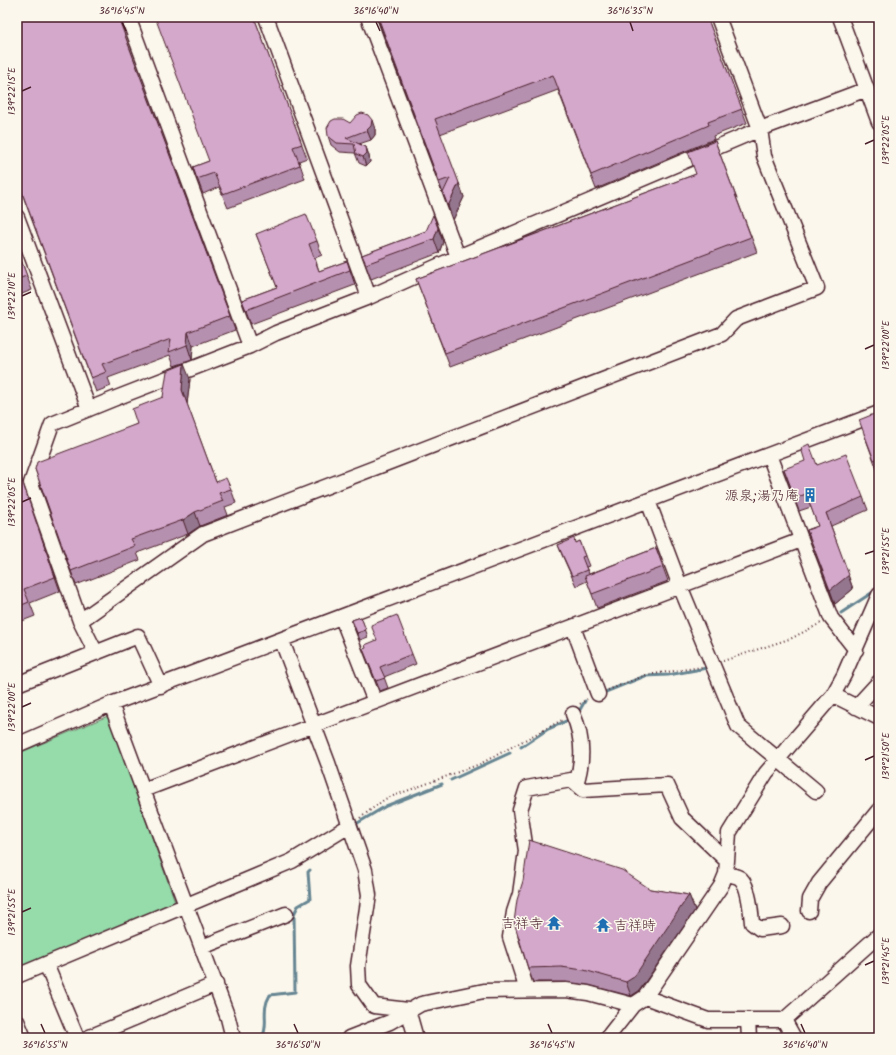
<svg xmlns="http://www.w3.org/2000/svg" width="896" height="1055" font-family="Kalam,'Klee One',sans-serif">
<rect width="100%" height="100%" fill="#fbf7ec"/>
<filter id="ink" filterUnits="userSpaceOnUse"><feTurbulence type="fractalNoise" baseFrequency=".025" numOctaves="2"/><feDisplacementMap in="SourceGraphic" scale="8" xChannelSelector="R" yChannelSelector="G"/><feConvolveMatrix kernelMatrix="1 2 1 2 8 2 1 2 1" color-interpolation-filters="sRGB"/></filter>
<g filter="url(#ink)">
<path fill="#95dcaa" stroke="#707e6a" d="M108,716L176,904L17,970V754Z"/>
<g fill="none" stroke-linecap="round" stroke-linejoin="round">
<path stroke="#668592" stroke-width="3" d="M841,613L876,590
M603,693L645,676L668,675L707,668
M578,713L585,701
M521,747L548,729L571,719
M451,780L510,753
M356,824L386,806L442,784
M262,1038C270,1023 260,1012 270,995L295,992L294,914L298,906L310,899L308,872L310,870"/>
<defs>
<path id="minor" d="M128,17L250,346
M266,17L369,297
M368,17L458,257
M840,17L879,122
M17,217L89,409
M769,455L831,618L856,650
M648,501L680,586L738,726L816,791
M342,618L375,702
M80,621L203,534L722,334L736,319L817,288L764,156L760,129L718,17
M573,627L598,694
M282,641L328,763L365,870L369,895L358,966L359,985L374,1006L408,1010
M96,653L80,621L31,483L52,424L116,398L250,346L276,333L369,297L458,257L760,129L867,89
M17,684L138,636L161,686
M833,695L879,718
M111,704L228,1018L233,1038
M856,707L879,682
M573,714C583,737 584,760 576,784
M17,745L111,704L879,413
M143,790L801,540
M726,874C731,875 738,876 741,879C749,887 751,912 752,923L760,929L782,926
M809,911L810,899L819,883L879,810
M202,947L286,914
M46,964L77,1038
M17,976L292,861L349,826
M527,990L510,937L514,912L520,894L526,851L520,810L527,788L571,780L583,790L667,785L682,818L726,860
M645,997L708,1020H784L879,935
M408,1010L416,1038
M748,1020L749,1038
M784,1020L794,1038
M17,1021L24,1038
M87,1038L216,984
M349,1038L390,1022L421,1004L484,991L566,990L588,993L633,1005
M607,1038L633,1005L645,997L721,886L726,874L729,833L766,773L833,695L844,675L879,595"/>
</defs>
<use href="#minor" stroke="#4a1f2b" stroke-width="17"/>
<path stroke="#4a1f2b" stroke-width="2" stroke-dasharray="1 3" stroke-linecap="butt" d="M723,661L792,638L821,623
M608,690L646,675L702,667
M580,704L587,699
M360,818L385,799L480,764L564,719
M709,1038L712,1032"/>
<use href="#minor" stroke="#fbf7ec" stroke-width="14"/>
</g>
<path fill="#b690af" stroke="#4a1f2b" d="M118,17L235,330L193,346L192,360L174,366L170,355L108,378L111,386L96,392L17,180Z
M254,17L307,158L299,161L305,179L228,208L219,187L203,194L193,167L209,161Z
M377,17H707L747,123L713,136L714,139L596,189L558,90L440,134L464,197L453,220Z
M350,123L375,129V135L371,140L359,144L366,147L369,156L370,162L366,166L359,163L355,153L340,152L331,145L328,136Z
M715,141L757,252L450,367L416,279L696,174Z
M426,231L443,242L439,253L371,279L362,255Z
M256,234L317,241L322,255L315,258L319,271L347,261L355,285L251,324L242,300L277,287Z
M17,249L32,290L17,296Z
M190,379L187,404L216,482L231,489L236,503L225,507L228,515L200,526L188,534L137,553L140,560L76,585L35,469L137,424L163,397Z
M879,412V475L864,434Z
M817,465L863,497L868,510L831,526L853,589L835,604L807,530L818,526L811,507L799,511L784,469Z
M17,469L60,591L30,603L35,616L17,623Z
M579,541L589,566L586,567L589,574L656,548L668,581L597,608L587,581L576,586L562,555L558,545L575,543Z
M361,617L368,637L360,640L352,620Z
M412,654L416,664L384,677L388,688L380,691L367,658Z
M650,889L689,895L695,910L639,991L631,996L589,985L566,982H533L528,968Z"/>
<path fill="#94768e" stroke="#4a1f2b" d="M372,120L375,129V135L371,140L367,130Z
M366,147L369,156L370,162L366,166L363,157Z
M459,183L464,197L453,220L448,206Z
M438,228L443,242L439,253L434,239Z
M188,332L193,346L192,360L187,345Z
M184,364L190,379L187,404L182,390Z
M195,512L200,526L188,534L183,520Z
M826,513L853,589L835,604L830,590Z
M689,895L695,910L639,991L631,996L626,982Z"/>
<path fill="#d4a8cb" stroke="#4a1f2b" d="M17,17H118L230,316L188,332L187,345L169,352L171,339L102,364L106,372L91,378L17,179Z
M155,17H254L302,144L293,147L300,165L223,194L214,173L197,179L193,167L209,161Z
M378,17H707L742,109L708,122L709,125L591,175L553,75L435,119L459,183L448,206L443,193L450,178L439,182Z
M362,113L368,115L372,120L371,126L367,130L346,138L366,147L367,153L363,157L356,154L354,144L337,143L328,136L327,128L331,121L335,119H343L350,123L357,115Z
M715,141L751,237L445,353L416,279L696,174L688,152Z
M306,214L317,241L309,244L319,271L347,261L350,270L246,310L242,300L277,287L256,234Z
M433,215L438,228L434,239L366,264L362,255L426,231Z
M17,249L27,276L17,279Z
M184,364L182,390L216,482L226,478L231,489L219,493L223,501L195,512L183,520L131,539L135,546L71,571L35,469L37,462L137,424L132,409L163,397L167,371Z
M879,412V458L874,460L859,420Z
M809,444L817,465L846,454L863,497L826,513L849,575L830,590L807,530L818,526L806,494L795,498L784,469L805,461L801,448Z
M17,469H18L55,577L24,589L29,602L17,607Z
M574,538L575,543L579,541L585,556L582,557L587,570L572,576L558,545Z
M656,548L663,567L592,594L585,576Z
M397,615L412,654L380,667L385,678L376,681L363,649L366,648L365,645L377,640L371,625Z
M361,617L366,630L357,633L352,620Z
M529,840L622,870L650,889L689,895L634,977L626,982L584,970L561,967L528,968L514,922L517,900L523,881Z"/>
</g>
<path fill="none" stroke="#4a1f2b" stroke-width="1.5" d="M122,22L126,31M376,22L380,31M630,22L633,31M22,91L31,87M865,144L874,140M22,296L31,292M865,349L874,345M22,502L31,498M865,554L874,551M22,707L31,703M865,760L874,756M22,912L31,908M865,965L874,961M41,1024L45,1033M294,1024L298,1033M548,1024L552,1033M801,1024L805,1033"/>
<defs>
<symbol id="building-bare" viewBox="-9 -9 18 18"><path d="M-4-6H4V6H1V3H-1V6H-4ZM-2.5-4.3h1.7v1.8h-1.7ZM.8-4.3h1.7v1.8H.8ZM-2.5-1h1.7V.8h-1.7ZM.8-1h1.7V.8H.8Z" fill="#1f6fb2" stroke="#fbf7ec" stroke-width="2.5" paint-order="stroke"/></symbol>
<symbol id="temple-bare" viewBox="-9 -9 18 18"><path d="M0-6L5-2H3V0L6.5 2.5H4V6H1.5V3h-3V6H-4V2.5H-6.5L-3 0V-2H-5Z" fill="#1f6fb2" stroke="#fbf7ec" stroke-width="2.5" paint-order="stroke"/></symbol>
</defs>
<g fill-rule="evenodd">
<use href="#building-bare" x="800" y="485" width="20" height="20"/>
<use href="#temple-bare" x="544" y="913" width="20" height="20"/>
<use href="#temple-bare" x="593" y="915" width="20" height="20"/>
</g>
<g text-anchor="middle" stroke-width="3" stroke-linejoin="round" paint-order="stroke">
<g font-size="14" fill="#4a1f2b" stroke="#fbf7ec" text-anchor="end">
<text x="799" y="500">源泉;湯乃庵</text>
<text x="543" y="928">吉祥寺</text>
<text x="614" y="930" text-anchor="start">吉祥時</text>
</g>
</g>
<rect width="896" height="1055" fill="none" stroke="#fbf7ec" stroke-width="44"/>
<rect x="22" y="22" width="852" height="1011" fill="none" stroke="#4a1f2b" stroke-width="1.5"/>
<g font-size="10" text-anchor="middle" fill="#4a1f2b">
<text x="122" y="14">36°16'45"N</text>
<text x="376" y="14">36°16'40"N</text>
<text x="630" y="14">36°16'35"N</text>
<text transform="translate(11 91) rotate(-90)" y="4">139°22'15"E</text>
<text transform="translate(885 140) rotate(-90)" y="4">139°22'05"E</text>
<text transform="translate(11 296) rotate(-90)" y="4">139°22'10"E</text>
<text transform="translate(885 345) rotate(-90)" y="4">139°22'00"E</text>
<text transform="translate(11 502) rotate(-90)" y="4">139°22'05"E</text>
<text transform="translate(885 551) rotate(-90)" y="4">139°21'55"E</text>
<text transform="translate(11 707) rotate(-90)" y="4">139°22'00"E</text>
<text transform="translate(885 756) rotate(-90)" y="4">139°21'50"E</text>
<text transform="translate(11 912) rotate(-90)" y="4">139°21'55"E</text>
<text transform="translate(885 961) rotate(-90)" y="4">139°21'45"E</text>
<text x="45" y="1048">36°16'55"N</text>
<text x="298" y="1048">36°16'50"N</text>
<text x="552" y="1048">36°16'45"N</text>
<text x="805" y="1048">36°16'40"N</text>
</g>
</svg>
